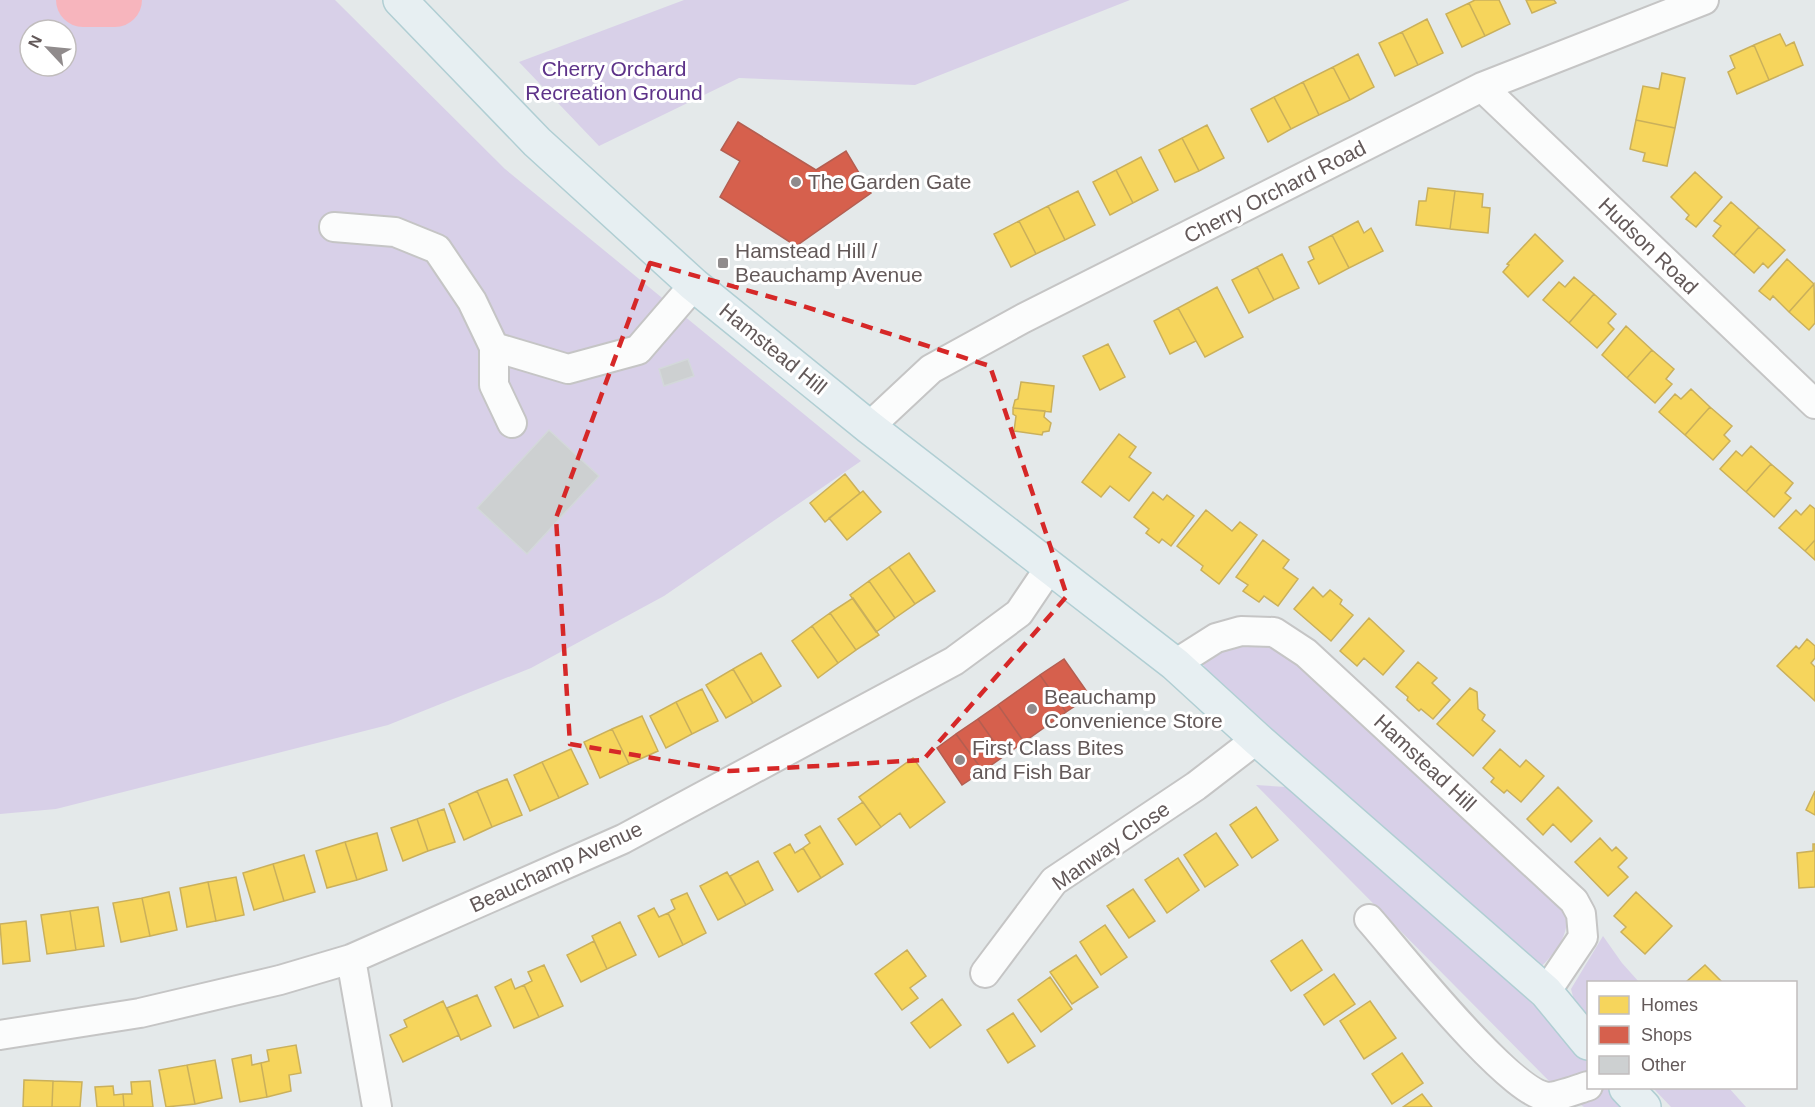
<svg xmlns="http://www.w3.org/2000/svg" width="1815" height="1107" font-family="Helvetica,sans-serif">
<rect width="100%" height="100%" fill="#e4e9ea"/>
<path fill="#d8d0e8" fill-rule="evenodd" d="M0,0H335L505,169L861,461L664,596L531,668L388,725L56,809L0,814ZM30,30H66V66H30Z
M684,0H1130L915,85L739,78L599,146L519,62Z
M1268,638L1561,901C1563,906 1565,911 1566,915C1570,937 1552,956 1538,970L1205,668L1202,662L1223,645Z
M1256,785L1286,787L1440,917L1562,1031L1588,1062V1088H1610L1627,1107H1584L1558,1090Z
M1603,936L1622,963L1639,982H1588V1019L1575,1004L1571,989Z
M1653,1088H1729L1746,1107H1671Z"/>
<path fill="#f6d55c" stroke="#cab05b" stroke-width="1.5" d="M1475,0H1499L1510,24L1485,36L1469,3Z
M1526,0H1554L1556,3L1532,13Z
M1469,3L1485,36L1462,47L1446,14Z
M1427,19L1443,53L1418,65L1402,32Z
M1402,32L1418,65L1395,76L1379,43Z
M1780,34L1786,46L1794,42L1803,65L1769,80L1754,45Z
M1754,45L1769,80L1737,94L1728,72L1735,68L1730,56Z
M1358,54L1374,87L1350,100L1333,67Z
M1333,67L1350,100L1319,115L1303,82Z
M1662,73L1685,78L1675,128L1636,120L1643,86L1659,89Z
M1303,82L1319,115L1291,129L1274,97Z
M1274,97L1291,129L1268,142L1251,109Z
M1636,120L1675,128L1667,166L1643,161L1645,153L1630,149Z
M1207,125L1224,158L1199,171L1182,138Z
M1182,138L1199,171L1175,182L1159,150Z
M1141,157L1158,190L1133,203L1116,170Z
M1116,170L1133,203L1110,215L1093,182Z
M1695,172L1722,197L1696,227L1686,219L1689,215L1671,197Z
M1428,188L1455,191L1450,229L1416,225L1419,201H1426Z
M1078,191L1095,225L1065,240L1048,206Z
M1455,191L1483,194L1482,207L1490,208L1488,233L1450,229Z
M1731,202L1759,227L1734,255L1713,236L1721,226L1714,221Z
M1048,206L1065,240L1036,254L1019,221Z
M1019,221L1036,254L1011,267L994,234Z
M1358,221L1364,233L1371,228L1383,251L1349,268L1332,235Z
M1759,227L1785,250L1768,268L1763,263L1754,273L1734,255Z
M1535,234L1563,261L1528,297L1503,272L1509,265L1507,264Z
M1332,235L1349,268L1319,284L1308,262L1314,259L1309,247Z
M1282,254L1299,288L1274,300L1257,267Z
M1787,259L1814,284L1789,312L1773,296L1770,300L1759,291Z
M1257,267L1274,300L1249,313L1232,280Z
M1574,277L1594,294L1569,323L1543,300L1559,282L1565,287Z
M1814,284L1815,323L1809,330L1789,312Z
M1217,287L1243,337L1205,357L1178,308Z
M1594,294L1616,314L1608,323L1614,329L1597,348L1569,323Z
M1178,308L1196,341L1170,354L1154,321Z
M1626,326L1652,350L1627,378L1602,355Z
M1108,344L1125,377L1100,390L1083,356Z
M1652,350L1674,369L1666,379L1672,384L1655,403L1627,378Z
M1021,382L1054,386L1051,412L1013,408L1015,400L1018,399Z
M1691,389L1710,407L1685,435L1659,412L1675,394L1681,399Z
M1710,407L1732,426L1724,435L1730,441L1713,460L1685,435Z
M1013,408L1045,411L1044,417L1051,423L1049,431L1043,432L1042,435L1014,431L1016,416L1013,414Z
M1119,434L1136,447L1129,457L1151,473L1129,501L1110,486L1101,497L1082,482Z
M1751,446L1771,464L1746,492L1720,469L1736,451L1742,456Z
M1771,464L1793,483L1785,493L1791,498L1774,517L1746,492Z
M845,474L860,493L825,522L810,503Z
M863,491L881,512L847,540L829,518Z
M1153,492L1163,500L1167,495L1194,516L1171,546L1162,539L1159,543L1146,533L1149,529L1134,517Z
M1810,505L1815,509V540L1805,551L1779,528L1796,510L1801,515Z
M1206,510L1232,531L1240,522L1257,535L1219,584L1201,570L1203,566L1177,546Z
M1263,540L1289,560L1283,568L1298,579L1278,606L1264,596L1259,602L1243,591L1248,585L1236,577Z
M1815,540V560L1805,551Z
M909,553L935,591L915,604L889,567Z
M889,567L915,604L895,618L869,581Z
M869,581L895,618L876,632L850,595Z
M1313,587L1323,597L1330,590L1342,600L1340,604L1353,615L1331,641L1294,609Z
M853,598L879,635L856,650L830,613Z
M830,613L856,650L838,663L812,626Z
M1369,618L1404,651L1383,675L1364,658L1357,666L1340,651Z
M812,626L838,663L818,678L792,641Z
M1807,639L1815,646V658L1811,663L1815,667V701L1777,666L1796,646L1799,649Z
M761,653L781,686L753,703L733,669Z
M1418,662L1437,678L1432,683L1450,700L1433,719L1421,709L1419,711L1407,700L1408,697L1396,687Z
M733,669L753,703L726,718L706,685Z
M1470,688L1477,692L1478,709L1485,715L1482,720L1495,731L1473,756L1437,724Z
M702,689L718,721L692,734L676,702Z
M676,702L692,734L666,748L650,716Z
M642,716L658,751L629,764L612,729Z
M612,729L629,764L600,778L584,742Z
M571,749L588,784L559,798L542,762Z
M1500,749L1520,767L1526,760L1544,776L1521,802L1507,790L1504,793L1491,782L1494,778L1483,768Z
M913,758L945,802L910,828L900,813L881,827L859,797Z
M542,762L559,798L530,811L514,775Z
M507,779L522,815L492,827L477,791Z
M1558,787L1592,821L1571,842L1553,824L1543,835L1527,819Z
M477,791L492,827L464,840L449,804Z
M1815,791V815L1806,810Z
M863,802L881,827L856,845L838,819Z
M1256,807L1278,840L1252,858L1230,825Z
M444,809L455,842L428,851L417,819Z
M417,819L428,851L403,861L391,828Z
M820,826L843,864L821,878L803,848L810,843L805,835Z
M377,833L387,870L357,880L345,842Z
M1216,833L1238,865L1205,887L1184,855Z
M1600,838L1612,851L1616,847L1627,858L1618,867L1628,877L1608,896L1575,862Z
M345,842L357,880L327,888L316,851Z
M790,844L795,853L803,848L821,878L798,892L774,853Z
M1813,844H1815V887L1799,888L1797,853L1813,851Z
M304,855L315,892L284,901L273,864Z
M1178,858L1199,890L1167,913L1145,880Z
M758,861L773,890L746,905L730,876Z
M273,864L284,901L254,910L243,873Z
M727,872L746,905L718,920L700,886Z
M236,877L244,915L216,921L208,882Z
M208,882L216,921L187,927L180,888Z
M1133,889L1155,921L1129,938L1107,906Z
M169,892L177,930L150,936L142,898Z
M1636,892L1672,926L1645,954L1621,932L1626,927L1614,916Z
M687,893L706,933L683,945L668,913L675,909L671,900Z
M142,898L150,936L121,942L113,903Z
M98,907L104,946L76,950L70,911Z
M654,908L659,917L668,913L683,945L659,957L638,916Z
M70,911L76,950L47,954L41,915Z
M26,921L30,961L3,964L0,924Z
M620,922L636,955L607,969L592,936Z
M1105,925L1127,957L1101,975L1080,942Z
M1302,940L1322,970L1291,991L1271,961Z
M594,941L607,969L581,982L567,955Z
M907,950L926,976L910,988L918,998L902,1010L875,974Z
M1076,955L1098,987L1072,1004L1050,972Z
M544,965L563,1006L539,1017L524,985L532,981L528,972Z
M1705,965L1722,982H1686Z
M1334,974L1355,1004L1324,1025L1304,995Z
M1050,977L1072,1009L1041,1032L1018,1000Z
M511,979L515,989L524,985L539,1017L514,1028L495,987Z
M477,995L491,1026L461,1040L447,1008Z
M942,999L961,1025L930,1048L911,1023Z
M443,1001L459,1035L403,1062L390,1035L407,1027L404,1020Z
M1370,1001L1396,1038L1364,1059L1340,1021Z
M1013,1013L1035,1046L1008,1063L987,1030Z
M296,1045L301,1073L289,1075L291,1091L267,1097L261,1063L269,1061L267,1050Z
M1402,1053L1423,1083L1392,1104L1372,1074Z
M251,1055L252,1065L261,1063L267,1097L240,1102L232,1059Z
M215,1060L222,1098L195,1104L187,1065Z
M187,1065L195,1104L166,1107L159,1070Z
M24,1080L53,1081L52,1107H23Z
M53,1081L82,1082L80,1107H52Z
M150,1081L153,1107H124L123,1094H132L131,1082Z
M113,1086L114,1095L123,1094L124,1107H97L95,1087Z
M1422,1094L1432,1107H1403Z"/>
<path fill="#d6604d" stroke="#b45e51" stroke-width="1.5" d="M738,122L816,170L846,151L871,193L796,246L720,197L740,161L721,150Z
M1064,659L1090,696L1066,712L1040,675Z
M1040,675L1066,712L1024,742L998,705Z
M998,705L1024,742L1004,756L978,719Z
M978,719L1004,756L983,771L956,734Z
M956,734L983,771L962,785L937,748Z"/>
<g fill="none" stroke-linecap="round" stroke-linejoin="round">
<path stroke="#f7b5bd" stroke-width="54" d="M83,0H115"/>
</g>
<path fill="#cdd0d1" stroke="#d3d8da" stroke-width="1.5" d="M688,359L694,376L664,386L659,369Z
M549,430L599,476L527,554L477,508Z"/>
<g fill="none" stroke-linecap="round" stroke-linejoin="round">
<defs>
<path id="minor" d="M1482,87L1815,404
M334,227L395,232L437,249L472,301L494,347L568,369L638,350L694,285
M494,347V385L512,423
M869,427L931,369L1022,319L1482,87L1704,0
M1175,664L1216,638L1241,631L1274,632L1306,653L1574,901L1581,914L1583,937L1546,992
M1369,919C1399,953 1510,1094 1548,1097C1558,1097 1578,1089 1588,1086
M351,959L377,1107
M985,973L1054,881L1196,786L1257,739
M0,1035L140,1013L280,980L351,959L623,839L954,661L1019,613L1050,567"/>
<path id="major" d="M400,0L537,142L694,285L869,427L1175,664L1257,739L1546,992L1588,1043
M1626,1088L1644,1107"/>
</defs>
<use href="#minor" stroke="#c5c5c5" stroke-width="32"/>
<use href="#major" stroke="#b0ced3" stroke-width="36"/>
<use href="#minor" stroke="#fbfcfc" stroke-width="28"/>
<use href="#major" stroke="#e7eff2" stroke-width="33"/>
</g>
<path fill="none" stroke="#d62828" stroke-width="4.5" stroke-dasharray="12 8" stroke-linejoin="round" d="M650,263L803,306L990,366L1067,596L923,760L729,771L570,744L556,518Z"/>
<g fill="#908b8c" stroke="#fff" stroke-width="2">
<circle cx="796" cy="182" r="6"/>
<rect x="717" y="257" width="12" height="12" rx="3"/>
<circle cx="1032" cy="709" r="6"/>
<circle cx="960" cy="760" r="6"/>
</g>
<g text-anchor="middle" stroke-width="6" stroke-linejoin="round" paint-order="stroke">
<g font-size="21" fill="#5d3289" stroke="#fff">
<text x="614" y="76">Cherry Orchard<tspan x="614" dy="24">Recreation Ground</tspan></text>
</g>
<g font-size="21" fill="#635959" stroke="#fff" text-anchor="start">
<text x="808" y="189">The Garden Gate</text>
<text x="735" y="258">Hamstead Hill /<tspan x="735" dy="24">Beauchamp Avenue</tspan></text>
<text x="1044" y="704">Beauchamp<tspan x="1044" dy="24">Convenience Store</tspan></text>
<text x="972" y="755">First Class Bites<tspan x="972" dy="24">and Fish Bar</tspan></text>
</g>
<g font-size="21" fill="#635959" stroke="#fff">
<text transform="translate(1275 192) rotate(-27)" y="7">Cherry Orchard Road</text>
<text transform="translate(1648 246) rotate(44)" y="7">Hudson Road</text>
<text transform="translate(773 349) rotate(39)" y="7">Hamstead Hill</text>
<text transform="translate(1425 763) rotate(43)" y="7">Hamstead Hill</text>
<text transform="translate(1111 846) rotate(-35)" y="7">Manway Close</text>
<text transform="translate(556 867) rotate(-25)" y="7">Beauchamp Avenue</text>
</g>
</g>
<rect x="1587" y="981" width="210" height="108" fill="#ffffff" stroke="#c1bdbd" stroke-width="1.5"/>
<rect x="1599" y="996" width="30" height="18" fill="#f6d55c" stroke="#c1bdbd" stroke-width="1.5"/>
<text x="1641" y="1011" font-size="18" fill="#635959">Homes</text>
<rect x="1599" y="1026" width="30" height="18" fill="#d6604d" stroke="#c1bdbd" stroke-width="1.5"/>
<text x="1641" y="1041" font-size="18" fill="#635959">Shops</text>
<rect x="1599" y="1056" width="30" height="18" fill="#cdd0d1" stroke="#c1bdbd" stroke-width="1.5"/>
<text x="1641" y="1071" font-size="18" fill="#635959">Other</text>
<g transform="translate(48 48) rotate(296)"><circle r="28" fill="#ffffff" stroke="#c1bdbd" stroke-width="1.5"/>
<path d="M0-4.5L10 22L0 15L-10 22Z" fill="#908b8c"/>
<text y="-9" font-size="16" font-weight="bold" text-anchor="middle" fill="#635959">N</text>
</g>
</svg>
